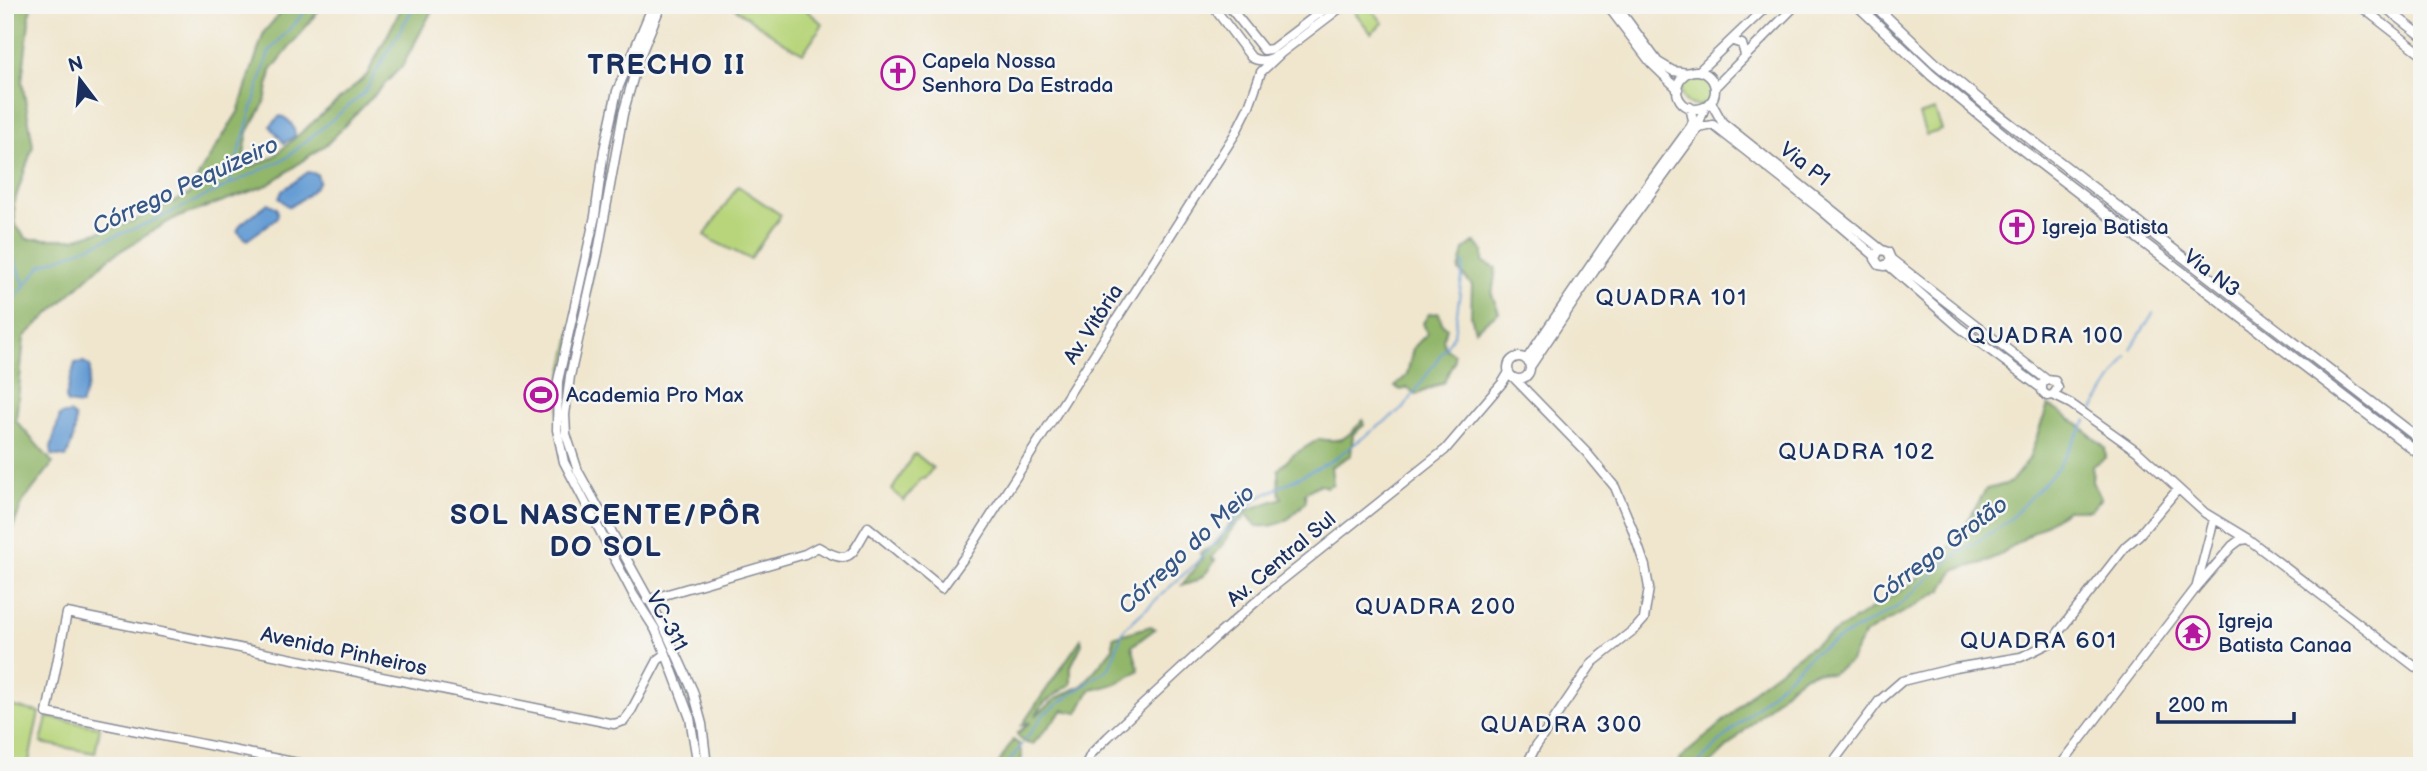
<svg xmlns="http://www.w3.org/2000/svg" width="2427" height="771" font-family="'Balsamiq Sans',sans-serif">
<rect width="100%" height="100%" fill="#f6f6f2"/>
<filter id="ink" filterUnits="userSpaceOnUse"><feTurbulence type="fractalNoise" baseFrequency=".0143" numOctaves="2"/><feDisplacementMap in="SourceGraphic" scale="14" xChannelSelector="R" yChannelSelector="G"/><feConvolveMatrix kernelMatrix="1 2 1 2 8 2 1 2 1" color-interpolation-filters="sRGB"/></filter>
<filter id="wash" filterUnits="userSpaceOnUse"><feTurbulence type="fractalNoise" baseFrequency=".00686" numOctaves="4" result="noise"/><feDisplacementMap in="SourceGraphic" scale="28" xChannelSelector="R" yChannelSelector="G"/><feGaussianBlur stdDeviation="1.57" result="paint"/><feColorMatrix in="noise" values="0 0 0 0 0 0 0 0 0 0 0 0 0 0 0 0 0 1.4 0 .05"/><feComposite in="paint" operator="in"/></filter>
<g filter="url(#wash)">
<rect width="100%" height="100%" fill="#f0e6ce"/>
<path fill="#b8d57b" stroke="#6a826c" stroke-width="2" d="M730,5H800L823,24L803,53L783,42Z
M1360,5H1369L1383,23L1371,33L1353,10Z
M1681 90a16 16 0 1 1 32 0a16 16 0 1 1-32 0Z
M1935,110L1942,130L1926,135L1919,115Z
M738,186L781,215L750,259L711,240L705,235Z
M596,222L601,224L564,433L570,464L633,578L631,580L569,466L558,425L561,380Z
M916,454L933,468L924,479L922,478L904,501L892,490L913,455Z
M641,595L659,624L698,711L706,766H701C698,706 670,646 638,596Z
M5,705L39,712L28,766H5Z
M47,717L100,727L95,753L41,743Z"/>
<path fill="#92b66b" stroke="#567264" stroke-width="2" d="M5,5H31L22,81L33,146L14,203L15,225L27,239H74L131,222L190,194L201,171L238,112L264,32L287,5H323L271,71L265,102L248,132L244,153L251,167L272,158L367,75L403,5H435L403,65L328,143L268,185L173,219L109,258L24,337L16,421L53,463L23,502L5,547Z
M1475,242L1483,251V262L1496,268L1492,295L1499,312L1475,330L1471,316L1472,285L1459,271L1464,250Z
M1439,313L1442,323L1447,328L1443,339L1445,348L1454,354V361L1444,382L1416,395L1408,388L1401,390L1395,387L1407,375L1413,348L1427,334L1423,323L1429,314Z
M2048,405L2078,424L2105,448L2106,457L2093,466L2092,481L2101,498L2091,510H2067L1990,561L1955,570L1942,590L1864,635L1849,663L1831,674L1817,672L1805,675L1788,688L1708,766H1679L1680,759L1734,712L1759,685L1806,650L1913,583L1959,537L1986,489L2010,483L2029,459Z
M1363,420L1364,425L1353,434L1351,455L1331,467L1333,484L1326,487L1320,484L1305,493L1306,501C1292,518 1281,528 1257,526L1244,511L1282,498L1279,493L1278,470L1293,455L1319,439C1345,443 1346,438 1363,420Z
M1237,512L1244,514V518C1229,527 1225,547 1211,558L1215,560C1207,574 1198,583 1182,585L1202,559L1200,553L1218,543Z
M1151,626L1155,629L1132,646L1139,670C1123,682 1109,687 1090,690L1078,713L1063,710L1033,744C1026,744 1020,740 1017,734L1030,722L1022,725L1081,639L1082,644L1071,666V684L1044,703L1035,716L1057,698L1083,685L1113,648V637Z
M1013,740L1019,744L1022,756L1020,766H997Z"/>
<path fill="#669dd4" stroke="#406699" stroke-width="2" d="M280,116C289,118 295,127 295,136L284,143L270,126Z
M308,172L317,174L319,181C313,192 300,201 289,207L279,198L282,191Z
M268,203L277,208L278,215L276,219L247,240L237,231L241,224Z
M84,362L90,366C91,379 86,393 81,405L67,403L66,396L75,363Z
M70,413L75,418C76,431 72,445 66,457L52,455L51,447L60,415Z"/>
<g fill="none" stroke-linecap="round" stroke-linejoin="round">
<path stroke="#669dd4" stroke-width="2" d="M5,68L10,127L5,165
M229,185L269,52L311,5
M5,224L10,249L25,286
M5,310L42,265L151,222L286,158L364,93L415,5
M2131,349L2153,313
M2091,413L2127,356
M1025,740L1044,714L1109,668L1124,629L1194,565L1256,499L1331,461L1404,408L1454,335L1464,262
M1006,766L1022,744
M1695,766L1813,653L1897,607L1949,560L2007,522L2057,469L2087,420"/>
</g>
</g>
<g filter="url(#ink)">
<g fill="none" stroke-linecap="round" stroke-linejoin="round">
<defs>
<path id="secondary" d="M653,5L617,91L604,150L595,216L558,381L557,430L564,462L634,596L655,629L666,654L690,718L698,766
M661,5L638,61L623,114L598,252L570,376L565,415L566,434L578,471L663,625L693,691L702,724L707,766
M1212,5L1251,57C1261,64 1272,59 1281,53L1344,5
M1228,5L1264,50L1272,49L1330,5
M1607,5L1651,63L1678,89
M1616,5L1658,62L1673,71L1688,73
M2359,5L2422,54
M2382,5L2422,36
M1733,41L1742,44L1745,55
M1699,71L1768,5
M1677 90a19 19 0 1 1 38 0a19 19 0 1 1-38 0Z
M1715,87L1796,5
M1711,102L1722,122L1882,250L1888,252L1891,259L1885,266L1879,265L1875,259L1878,252L1882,250
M1698,128L1713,125L1820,209L1875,256
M1891,259L2047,380L2055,381L2058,388L2053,395L2047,396L2042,391V384L2047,380
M1888,265L1959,327L2041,388
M1508 368a11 11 0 1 1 22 0a11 11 0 1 1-22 0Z
M1526,360L1612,234L1691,126L1693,120L1690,107
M1530,367L1595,270L1695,133L1705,107
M1514,378L1587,453L1615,487L1632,528L1645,566L1649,588L1644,619L1636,628L1593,662L1536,746L1526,766
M2053,395L2071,404L2137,451L2205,513L2248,539L2422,672
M2197,585L2214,519
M647,600L805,554L818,547C851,567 851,555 868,527L942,588L966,555L1235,134L1249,106L1261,72L1281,53
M313,766L47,713L67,613L614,724L624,721L630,713L658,660L666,654
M1085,766L1091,754L1108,737L1218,635L1267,592L1445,450L1503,382L1509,372
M1830,766L1879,701L1902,681L1955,668L2021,657L2050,643L2126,546L2139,535L2178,489
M2060,766L2196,588L2232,546L2240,540L2248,539"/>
<path id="primary" d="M1857,5L1931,75L2015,144L2422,456
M1874,5L1934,62L1987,106L2422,441"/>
</defs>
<use href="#secondary" stroke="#868a96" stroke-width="11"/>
<use href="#primary" stroke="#868a96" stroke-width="12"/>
<use href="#secondary" stroke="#fff" stroke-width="8"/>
<use href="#primary" stroke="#fff" stroke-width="9"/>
</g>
</g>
<defs>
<symbol id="church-ring" viewBox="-11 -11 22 22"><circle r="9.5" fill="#f6f6f2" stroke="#b5179e" stroke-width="1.5"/><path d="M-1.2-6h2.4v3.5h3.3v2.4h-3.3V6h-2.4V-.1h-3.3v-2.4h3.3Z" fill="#b5179e"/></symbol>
<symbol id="stadium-ring" viewBox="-11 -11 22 22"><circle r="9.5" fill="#f6f6f2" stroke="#b5179e" stroke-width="1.5"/><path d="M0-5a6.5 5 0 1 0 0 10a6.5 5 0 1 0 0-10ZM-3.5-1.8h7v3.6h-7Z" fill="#b5179e"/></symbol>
<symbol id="temple-ring" viewBox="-11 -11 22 22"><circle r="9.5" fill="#f6f6f2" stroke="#b5179e" stroke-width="1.5"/><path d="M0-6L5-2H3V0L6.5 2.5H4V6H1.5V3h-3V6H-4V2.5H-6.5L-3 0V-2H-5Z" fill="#b5179e"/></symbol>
</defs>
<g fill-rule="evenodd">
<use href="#church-ring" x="879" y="54" width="38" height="38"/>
<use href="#church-ring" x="1998" y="208" width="38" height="38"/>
<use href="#stadium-ring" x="522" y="376" width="38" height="38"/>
<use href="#temple-ring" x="2174" y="614" width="38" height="38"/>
</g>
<g text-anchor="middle" stroke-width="5" stroke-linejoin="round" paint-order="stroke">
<g font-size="21" fill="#1b2f5e" stroke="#f6f6f2" text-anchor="start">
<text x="922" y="68">Capela Nossa<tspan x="922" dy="24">Senhora Da Estrada</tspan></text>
<text x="2042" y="234">Igreja Batista</text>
<text x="566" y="402">Academia Pro Max</text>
<text x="2218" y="628">Igreja<tspan x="2218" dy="24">Batista Canaa</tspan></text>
</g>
<g font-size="21" fill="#1b2f5e" stroke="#f6f6f2">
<text transform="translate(1805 164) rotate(38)" y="7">Via P1</text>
<text transform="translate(2212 273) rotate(37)" y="7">Via N3</text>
<text transform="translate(1093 324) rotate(-57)" y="7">Av. Vitória</text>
<text transform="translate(1281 559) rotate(-40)" y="7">Av. Central Sul</text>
<text transform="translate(667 621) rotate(62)" y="7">VC-311</text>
<text transform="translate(344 651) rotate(12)" y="7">Avenida Pinheiros</text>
</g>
<g font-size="23" font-style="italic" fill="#355687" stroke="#f6f6f2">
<text transform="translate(185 185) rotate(-25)" y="8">Córrego Pequizeiro</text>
<text transform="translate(1186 549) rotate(-43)" y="8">Córrego do Meio</text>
<text transform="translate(1939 550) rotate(-37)" y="8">Córrego Grotão</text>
</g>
<g font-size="23" letter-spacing="2" fill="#1b2f5e" stroke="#f6f6f2">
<text x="1672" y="305">QUADRA 101</text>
<text x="2046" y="343">QUADRA 100</text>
<text x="1857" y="459">QUADRA 102</text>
<text x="1436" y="614">QUADRA 200</text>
<text x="2039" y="648">QUADRA 601</text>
<text x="1562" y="732">QUADRA 300</text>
</g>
<g font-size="28" font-weight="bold" letter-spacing="2" fill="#1b2f5e" stroke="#f6f6f2">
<text x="667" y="74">TRECHO II</text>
<text x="606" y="524">SOL NASCENTE/PÔR<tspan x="606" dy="32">DO SOL</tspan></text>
</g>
</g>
<rect width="2427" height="771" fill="none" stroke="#f6f6f2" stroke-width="28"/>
<g transform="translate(80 80) rotate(344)" stroke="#f6f6f2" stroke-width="5" paint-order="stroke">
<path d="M0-5L12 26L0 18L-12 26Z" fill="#1b2f5e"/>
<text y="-10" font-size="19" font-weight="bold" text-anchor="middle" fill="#1b2f5e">N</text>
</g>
<path d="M2158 712v10h136v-10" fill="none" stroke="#1b2f5e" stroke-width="3.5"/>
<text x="2168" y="712" font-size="21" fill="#1b2f5e" stroke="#f6f6f2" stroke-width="5" paint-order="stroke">200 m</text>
</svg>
